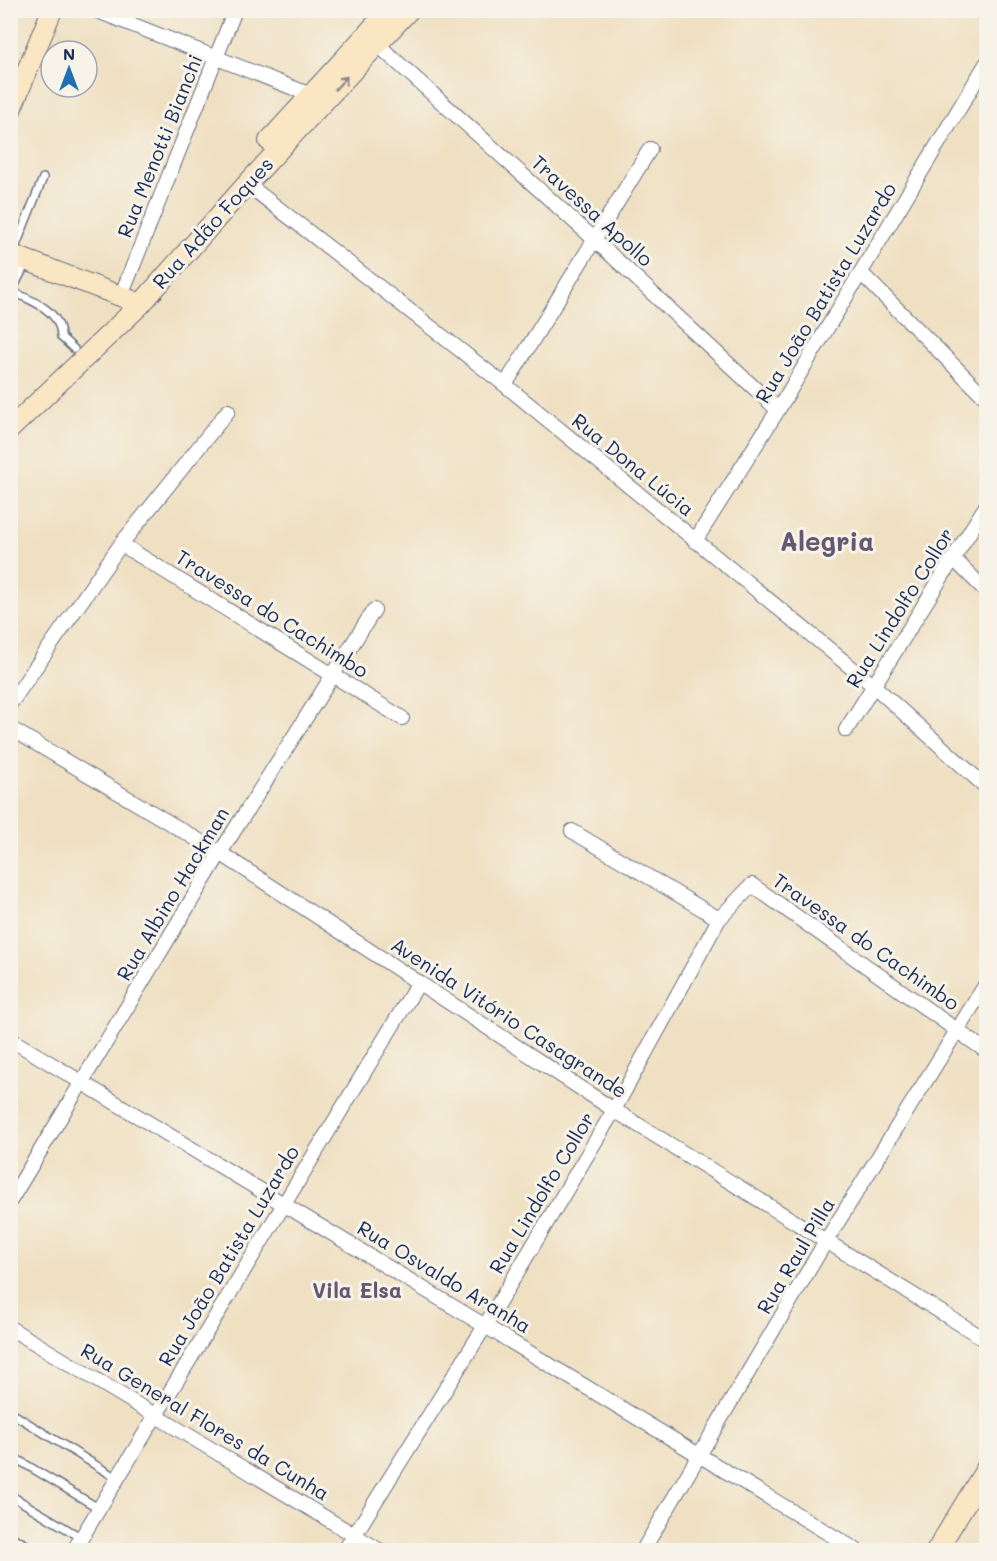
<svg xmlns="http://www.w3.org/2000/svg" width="997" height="1561" font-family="Mali,sans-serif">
<rect width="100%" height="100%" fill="#f7f3e8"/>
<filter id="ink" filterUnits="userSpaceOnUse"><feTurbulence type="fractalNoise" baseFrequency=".0167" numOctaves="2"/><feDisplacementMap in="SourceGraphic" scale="12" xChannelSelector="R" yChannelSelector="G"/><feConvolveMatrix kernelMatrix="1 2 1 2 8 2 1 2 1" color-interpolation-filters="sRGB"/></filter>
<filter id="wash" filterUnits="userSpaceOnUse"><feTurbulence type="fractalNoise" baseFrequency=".008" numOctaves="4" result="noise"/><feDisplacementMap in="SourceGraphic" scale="24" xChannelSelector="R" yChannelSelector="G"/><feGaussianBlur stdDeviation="1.35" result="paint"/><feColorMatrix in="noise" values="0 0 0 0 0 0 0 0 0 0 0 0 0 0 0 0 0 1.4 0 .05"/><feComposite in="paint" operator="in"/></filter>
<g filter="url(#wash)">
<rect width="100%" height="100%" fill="#efe0c2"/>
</g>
<g filter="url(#ink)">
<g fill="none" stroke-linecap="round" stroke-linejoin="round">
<defs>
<path id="lane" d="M13,253L43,178
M10,291C32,300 61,311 61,337L74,349
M12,291L26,263
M10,1412L118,1479
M10,1455L100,1509
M10,1495L82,1538
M10,1536L36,1550"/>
<path id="street" d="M95,10L311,95
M377,44L594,239L778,410
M247,184L505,385L874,686L986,787
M861,273L986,398
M121,296L235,10
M505,385L650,149
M695,541L778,410L986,64
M121,544L402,718
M954,559L986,591
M10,704L121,544L228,411
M10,728L220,853L614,1110L986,1340
M846,730L986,506
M572,831L719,919
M10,1039L856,1550
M10,1201L220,853L374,610
M10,1328L379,1550
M74,1550L419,982
M345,1550L485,1326L614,1110L719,919L752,885L986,1051
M643,1550L826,1241L986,984"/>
<path id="secondary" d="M10,112L52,10
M269,141L389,10
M10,254L141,304
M10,429L141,304L247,184L409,10
M937,1550L986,1469"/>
</defs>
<use href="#lane" stroke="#656d81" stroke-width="10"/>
<use href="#street" stroke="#656d81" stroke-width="16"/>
<use href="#secondary" stroke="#656d81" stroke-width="22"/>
<use href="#lane" stroke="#fff" stroke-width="7"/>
<use href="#street" stroke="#fff" stroke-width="14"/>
<use href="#secondary" stroke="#fbe6c3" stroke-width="20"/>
</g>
<defs><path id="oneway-shaft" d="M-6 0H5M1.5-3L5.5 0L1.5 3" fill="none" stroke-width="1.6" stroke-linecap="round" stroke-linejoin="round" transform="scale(1.5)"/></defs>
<use stroke="#8b8a90" href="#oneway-shaft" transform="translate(341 83) rotate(-47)"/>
</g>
<g text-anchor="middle" stroke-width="6" stroke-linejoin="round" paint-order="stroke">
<g font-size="20" fill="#1b2f5e" stroke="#f7f3e8">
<text transform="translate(160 146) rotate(-68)" y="7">Rua Menotti Bianchi</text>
<text transform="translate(592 211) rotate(42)" y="7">Travessa Apollo</text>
<text transform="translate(213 223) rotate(-48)" y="7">Rua Adão Foques</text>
<text transform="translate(826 293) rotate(-59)" y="7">Rua João Batista Luzardo</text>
<text transform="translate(633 465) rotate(39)" y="7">Rua Dona Lúcia</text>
<text transform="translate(900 608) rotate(-58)" y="7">Rua Lindolfo Collor</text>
<text transform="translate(272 614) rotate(32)" y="7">Travessa do Cachimbo</text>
<text transform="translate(173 894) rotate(-59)" y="7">Rua Albino Hackman</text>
<text transform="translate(866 942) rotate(35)" y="7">Travessa do Cachimbo</text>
<text transform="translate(509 1018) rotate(33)" y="7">Avenida Vitório Casagrande</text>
<text transform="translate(542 1193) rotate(-59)" y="7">Rua Lindolfo Collor</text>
<text transform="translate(229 1256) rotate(-59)" y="7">Rua João Batista Luzardo</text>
<text transform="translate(796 1256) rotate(-59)" y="7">Rua Raul Pilla</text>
<text transform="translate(444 1277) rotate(31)" y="7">Rua Osvaldo Aranha</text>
<text transform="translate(205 1422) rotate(31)" y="7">Rua General Flores da Cunha</text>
</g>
<g font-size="21" font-weight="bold" fill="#655972" stroke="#f7f3e8">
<text x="357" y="1298">Vila Elsa</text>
</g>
<g font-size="26" font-weight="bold" fill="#655972" stroke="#f7f3e8">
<text x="827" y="551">Alegria</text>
</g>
</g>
<rect width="997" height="1561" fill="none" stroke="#f7f3e8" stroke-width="36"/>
<g transform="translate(69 69)"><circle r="28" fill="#f7f3e8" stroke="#9fa5b1" stroke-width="1.5"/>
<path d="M0-4.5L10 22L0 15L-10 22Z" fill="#1f6fb2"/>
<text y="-9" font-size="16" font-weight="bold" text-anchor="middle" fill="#1b2f5e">N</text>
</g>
</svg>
